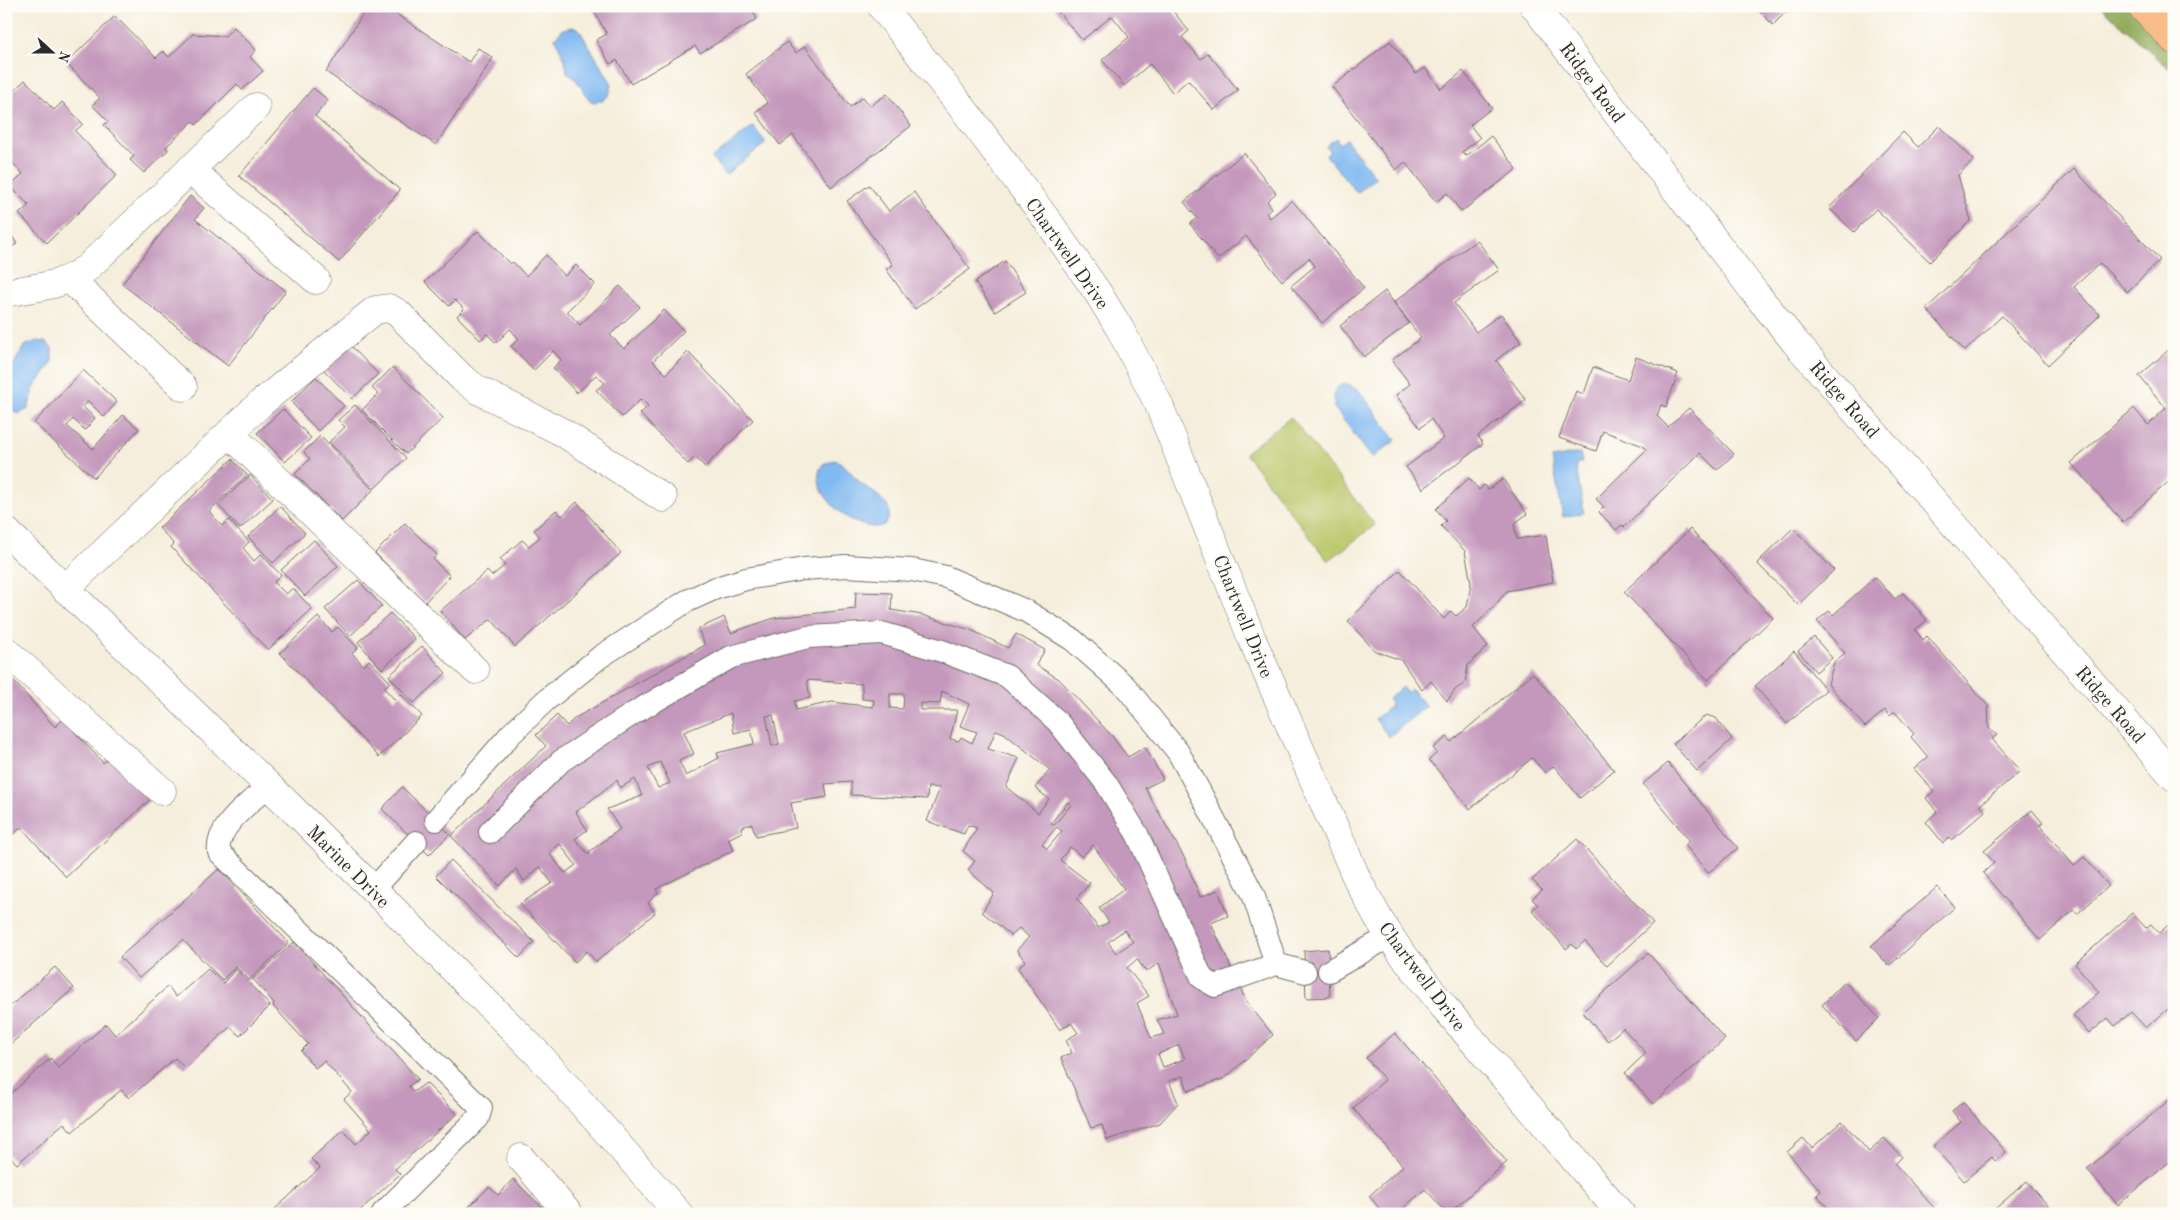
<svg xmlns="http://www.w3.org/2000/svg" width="2180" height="1220" font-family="'Old Standard TT',serif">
<rect width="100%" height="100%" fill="#fdfcf7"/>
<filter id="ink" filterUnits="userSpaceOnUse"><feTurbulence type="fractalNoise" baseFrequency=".02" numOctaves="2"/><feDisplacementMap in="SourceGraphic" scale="10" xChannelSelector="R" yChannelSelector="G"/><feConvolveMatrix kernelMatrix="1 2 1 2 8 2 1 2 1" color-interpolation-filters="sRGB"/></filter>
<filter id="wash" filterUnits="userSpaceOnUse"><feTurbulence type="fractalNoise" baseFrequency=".0096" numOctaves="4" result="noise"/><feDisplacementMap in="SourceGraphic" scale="20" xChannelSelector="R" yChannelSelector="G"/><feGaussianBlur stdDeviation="1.12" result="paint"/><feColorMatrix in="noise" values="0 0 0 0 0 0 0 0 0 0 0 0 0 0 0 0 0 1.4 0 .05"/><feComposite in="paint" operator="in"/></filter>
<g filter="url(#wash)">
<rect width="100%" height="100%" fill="#f6eedc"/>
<path fill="#b9c668" stroke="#72784a" d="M1291,417L1375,525L1328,561L1245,453Z"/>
<path fill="#92ab5c" stroke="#5e6b44" d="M2100,6H2174V73Z"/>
<path fill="#81b9f1" stroke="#56728e" d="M574,27L578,28L612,84L609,95L602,101L592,102L589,99L577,81L567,72L565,60L555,38L563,29Z
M753,126L766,143L725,175L712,158Z
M1336,138L1340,144L1346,139L1376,178L1357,193L1326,155L1330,152L1326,146Z
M37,341L45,342L52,348V363L34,388L28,409L18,414C6,408 4,390 6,378C7,376 22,350 24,346Z
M1349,384L1355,389L1357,388L1396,440L1372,458L1333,406L1335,404C1330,393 1336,384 1349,384Z
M1580,453L1582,462L1578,463L1576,467L1584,513L1563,517L1552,458Z
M835,460C848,465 851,475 861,483C873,493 901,507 884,525C858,537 803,490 823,464Z
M1402,687L1407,693L1411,689L1426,706L1389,737L1375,719L1392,705L1388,699Z"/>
<g id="blocks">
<path fill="#c498bc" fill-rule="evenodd" d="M368,6H384L469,62L478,48L493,58L436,145L326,72Z
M591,6H750L757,19L700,53L695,46L631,84L617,60L610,64L596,40L607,34Z
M1057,6H1163L1168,12L1172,10L1189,31L1182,37L1201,59L1208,53L1238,90L1214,110L1188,80L1173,93L1150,64L1124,86L1102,60L1129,37L1112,16L1082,40L1055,8Z
M1754,6H1792L1773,25Z
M115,16L156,58L163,51L169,57L193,34L225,36L234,27L256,50L250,57L263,71L242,90L237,84L196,125L193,121L166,147L168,150L144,173L130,160L134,156L104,125L108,121L92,105L100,98L66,63Z
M1390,41L1416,74L1425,68L1441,89L1463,71L1492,108L1470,125L1480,138L1462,152L1466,156L1491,136L1517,169L1461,212L1447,193L1436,202L1405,162L1396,170L1332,87Z
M787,42L796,53L805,46L850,107L863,97L870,106L887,94L911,126L831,187L793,135L780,145L755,112L768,103L746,74Z
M25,80L54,110L62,102L83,124L75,131L117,175L47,243L19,214L29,205L10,186L23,174L6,156V90L10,94Z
M313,88L328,100L315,116L400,190L339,262L239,176Z
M1939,126L1974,160L1958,175L1971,220L1930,262L1876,209L1854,232L1829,208L1903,132L1918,147Z
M1244,153L1276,193L1267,201L1272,208L1266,213L1270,218L1292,200L1364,288L1322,323L1291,286L1315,266L1309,258L1282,281L1246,236L1218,259L1190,224L1197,218L1184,202Z
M2074,169L2160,260L2127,292L2100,263L2074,287L2100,315L2048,365L2002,316L1965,351L1926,309Z
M869,185L889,211L914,192L970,269L915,309L886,269L893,265L847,201Z
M190,196L204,208L195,219L286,291L228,366L122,284Z
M6,226L17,244L6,250Z
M478,231L510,264L513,262L526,276L546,255L565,276L576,265L595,284L567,311L580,325L620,286L640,307L610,335L624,349L664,310L684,331L653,361L666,374L688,352L753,420L705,467L695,457L688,464L640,414L648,406L641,399L622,417L596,390L605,383L596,375L577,393L553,368L561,360L553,351L534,370L511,346L519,339L510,329L496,343L487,334L480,340L457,316L464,309L455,300L449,306L425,282Z
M1477,240L1499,270L1454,303L1476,332L1501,314L1521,342L1496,360L1526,400L1478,436L1483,444L1423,489L1406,467L1444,438L1431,419L1420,428L1396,395L1410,384L1392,360L1421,338L1394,302Z
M1005,261L1026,292L995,312L975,282Z
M1385,291L1409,323L1364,357L1340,326Z
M349,344L378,374L352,399L324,370Z
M2174,345V477L2123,522L2071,463L2134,408L2148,425L2166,408L2139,376Z
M1636,357L1678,373L1666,407L1661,405L1657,416L1668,427L1689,408L1734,454L1717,470L1700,453L1624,527L1622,525L1616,530L1599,512L1604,507L1596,499L1646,450L1643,446L1603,431L1596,451L1559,438L1576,391L1584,394L1593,367L1628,380Z
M393,367L443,418L406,454L362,410L378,394L372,388Z
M83,370L117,402L104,417L88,401L83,407L95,418L85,430L73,419L67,426L93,449L123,415L139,429L94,478L34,423Z
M316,377L344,406L318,431L291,402Z
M355,405L406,458L374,489L329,442L345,427L338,420Z
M283,409L311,438L285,462L257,433Z
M320,436L373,490L342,521L295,474L310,459L304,452Z
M232,459L247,475L209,511L222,526L229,520L249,542L243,548L254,561L261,554L281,575L274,582L286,594L293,588L312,609L268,650L171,547L174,544L159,528Z
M250,475L273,499L240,529L218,505Z
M1469,478L1479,490L1484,485L1488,490L1503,479L1527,514L1514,524L1517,539L1546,535L1553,582L1507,591L1492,609L1473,627L1488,646L1468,665L1465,683L1455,690L1447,701L1431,681L1422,690L1401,660L1375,651L1348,621L1400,570L1444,619L1451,611L1456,616L1467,607L1471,583L1465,551L1441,526L1446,521L1436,509Z
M577,502L621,553L515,647L491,619L465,640L440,611L487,571L492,576L505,565L500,559L522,540L529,546L540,537L534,530L556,510L562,516Z
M280,506L305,533L273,563L248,537Z
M405,523L437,555L433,559L450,576L425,602L375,553Z
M1793,528L1834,570L1798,605L1757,563Z
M1690,529L1773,618L1708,680L1624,592Z
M314,540L338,566L305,596L281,570Z
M1875,577L1895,599L1903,593L1927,620L1915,630L1923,640L1927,636L1988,706L1989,728L1997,735L1992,739L2020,771L1980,805L1985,811L1952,840L1949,838L1943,843L1926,822L1937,812L1926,798L1934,791L1914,769L1928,757L1911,737L1914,734L1895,712L1889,716L1885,710L1865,727L1828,684L1834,662L1845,653L1817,621L1829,611L1833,615Z
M358,580L382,606L350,636L325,609Z
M856,592L892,593L891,610L922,615L971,630L1008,648L1016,634L1045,650L1036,665L1059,679L1111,735L1128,757L1145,747L1163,779L1145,788L1185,859L1200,897L1218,890L1228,916L1211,923L1246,1001L1273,1035L1225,1078L1188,1091L1183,1076L1169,1081L1178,1103L1160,1123L1107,1140L1102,1125L1091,1128L1061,1058L1072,1053L1066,1040L1078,1033L1071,1023L1060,1030L1018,968L1025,961L1017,950L1029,937L1019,928L1012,936L982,912L994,893L968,870L975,861L963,851L977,828L968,825L964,834L927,821L940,788L928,787L927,799L851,795V782L825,784L827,797L791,803L796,828L756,836L752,824L741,827L742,832L728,839L734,850L656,889L658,893L648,903L655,913L596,962L587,951L575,962L520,904L552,883L540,867L524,881L516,869L500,886L451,836L546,746L536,735L557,715L567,726L575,718L705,645L698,629L724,617L731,633L774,618L855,609ZM807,680L862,684V699L874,700L873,707L832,702L796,710L795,701L810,698ZM942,691L969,704L960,726L977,732L972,743L961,737L959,741L950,739L957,710H920V703L940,704ZM890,694H904L903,709L890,708ZM731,713L734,733L751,729L754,744L717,753L719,758L686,776L679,761L694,754L684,732ZM773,715L779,744L772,746L766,716ZM996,730L1004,733L1050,770L1035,788L1049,799L1038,813L1006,787L1019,758L988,749ZM660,762L670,783L658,788L648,768ZM635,779L642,796L607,809L620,829L589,852V855L575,839L587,830L576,812L617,780L620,788ZM1068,802L1071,805L1054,825L1051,823ZM1057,827L1062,831L1047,849L1042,844ZM560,844L576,865L565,873L549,853ZM1093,845L1124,889L1099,908L1109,922L1098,928L1077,898L1090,883L1060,860L1070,847L1082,857ZM1124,930L1133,942L1116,953L1108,942ZM1137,959L1146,972L1159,963L1177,1014L1157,1020L1164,1034L1151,1038L1137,1003L1149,996L1127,968ZM1179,1045L1185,1059L1163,1067L1158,1054Z
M390,613L415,639L382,669L358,642Z
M318,617L332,632L338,627L358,648L352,653L364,666L369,660L390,682L384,688L395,700L401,694L422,716L379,757L280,653Z
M1814,637L1832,658L1816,672L1798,651Z
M422,646L446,673L414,703L389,676Z
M1794,651L1826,690L1787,724L1755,686Z
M1533,673L1614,770L1580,798L1554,766L1545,773L1532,758L1470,809L1429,760L1437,753L1433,748L1447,737L1451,742Z
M10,677L55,727L63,719L103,763L112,755L152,798L66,877L21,827L13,835L6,828V681Z
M1706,715L1716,718L1732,739L1697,771L1673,744Z
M1668,763L1738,848L1708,873L1685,845L1690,841L1643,784Z
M402,787L450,834L429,855L382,809Z
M2032,810L2043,823L2040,825L2074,866L2084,857L2109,886L2077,914L2074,910L2040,940L1983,873L1994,863L1984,851Z
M1577,839L1653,923L1607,966L1585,941L1576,949L1572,944L1566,949L1532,910L1538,905L1532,899L1542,890L1532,880Z
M451,860L534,942L519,958L436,876Z
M219,869L289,943L249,980L236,967L222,980L183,940L139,978L120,957Z
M1937,887L1955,907L1889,966L1871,946Z
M2132,913L2146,928L2151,924L2159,933L2174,920V1004L2146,1028L2131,1012L2115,1026L2108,1018L2089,1034L2073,1015L2099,992L2075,964Z
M294,942L418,1079L409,1086L413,1092L426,1083L457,1114L395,1169L400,1174L356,1214H278L274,1210L320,1168L311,1159L343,1130L356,1144L371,1130L344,1099L352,1092L324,1061L315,1068L301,1051L308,1044L273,1006L274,1003L253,979Z
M1328,949L1330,997L1306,998L1304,951Z
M1648,953L1725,1039L1653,1104L1625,1073L1646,1053L1623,1028L1608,1041L1582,1012Z
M55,967L74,988L6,1048V1010Z
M208,969L223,983L236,969L270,1006L240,1036L230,1027L185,1068L175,1058L129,1098L121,1090L72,1132L64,1123L17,1164L8,1154L6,1155V1098L51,1058L58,1068L106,1024L115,1035L168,986L176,997Z
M1845,982L1879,1018L1856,1041L1822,1005Z
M1395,1033L1507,1162L1448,1214L1425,1189L1397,1214H1384L1369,1196L1403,1166L1353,1108L1385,1080L1366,1058Z
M2174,1096V1158L2118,1205L2087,1169Z
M1963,1102L2006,1152L1995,1161L1992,1157L1964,1181L1933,1146L1961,1122L1952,1111Z
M1842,1121L1869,1152L1884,1138L1902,1157L1895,1164L1936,1210L1932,1214H1833L1817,1195L1821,1191L1787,1152L1803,1138L1812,1148Z
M513,1179L549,1214H462L489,1187L498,1195Z
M2027,1181L2055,1214H2001L1996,1208Z"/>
</g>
</g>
<g filter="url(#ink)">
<use href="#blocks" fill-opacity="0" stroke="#726f69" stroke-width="1"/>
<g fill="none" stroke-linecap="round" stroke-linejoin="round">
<defs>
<path id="service" d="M268,786C251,802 215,827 219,852L481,1108L478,1118L383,1213
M436,820L510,735L545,701L600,657L687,601L716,588L746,579L804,569L846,566L912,570L946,577L1026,611L1073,640L1125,686L1178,752L1200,792L1253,894L1276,964
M490,832L561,761L634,713L731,657L808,637L882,633L942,651L1007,676L1057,721L1106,783L1137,834L1202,978L1215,986L1276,964L1305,972
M373,890L416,842
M1329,971L1390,936"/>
<path id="minor" d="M881,6L968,115L1050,224L1098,293L1120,329L1159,405L1252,639L1358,881L1380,921L1400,951L1444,1007L1621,1214
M1534,6L1756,294L1795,342L2174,777
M190,169L316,280
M71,280L183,387
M6,293C38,286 59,288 87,268L256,107
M229,433L475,670
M6,531L304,820L540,1056L679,1214
M65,589L261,403L375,310L389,308L398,313L462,378L478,390L562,432L663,498
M6,651L162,791
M521,1158L569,1214"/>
<path id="trunk" d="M2141,6L2174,40"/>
</defs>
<use href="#service" stroke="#726f69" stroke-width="24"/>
<use href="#minor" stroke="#726f69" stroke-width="29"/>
<use href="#trunk" stroke="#726f69" stroke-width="29"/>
<use href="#service" stroke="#fff" stroke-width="22"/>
<use href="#minor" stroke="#fff" stroke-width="28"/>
<use href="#trunk" stroke="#f8bd89" stroke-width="28"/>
</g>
</g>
<g text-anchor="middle" stroke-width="4" stroke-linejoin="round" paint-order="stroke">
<g font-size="19" fill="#2b2b2b" stroke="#fdfcf7">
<text transform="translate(1593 82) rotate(53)" y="7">Ridge Road</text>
<text transform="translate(1068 253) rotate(55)" y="7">Chartwell Drive</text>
<text transform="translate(1845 399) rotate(49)" y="7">Ridge Road</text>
<text transform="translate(1244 616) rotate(68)" y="7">Chartwell Drive</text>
<text transform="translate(2111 704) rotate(49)" y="7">Ridge Road</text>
<text transform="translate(349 866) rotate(45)" y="7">Marine Drive</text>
<text transform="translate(1423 976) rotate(53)" y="7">Chartwell Drive</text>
</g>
</g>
<rect width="2180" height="1220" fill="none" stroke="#fdfcf7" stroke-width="25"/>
<g transform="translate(52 52) rotate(111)" stroke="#fdfcf7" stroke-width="4" paint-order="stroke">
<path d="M0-4L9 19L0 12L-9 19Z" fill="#2b2b2b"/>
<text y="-8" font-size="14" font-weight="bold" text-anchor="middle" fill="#2b2b2b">N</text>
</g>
</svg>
